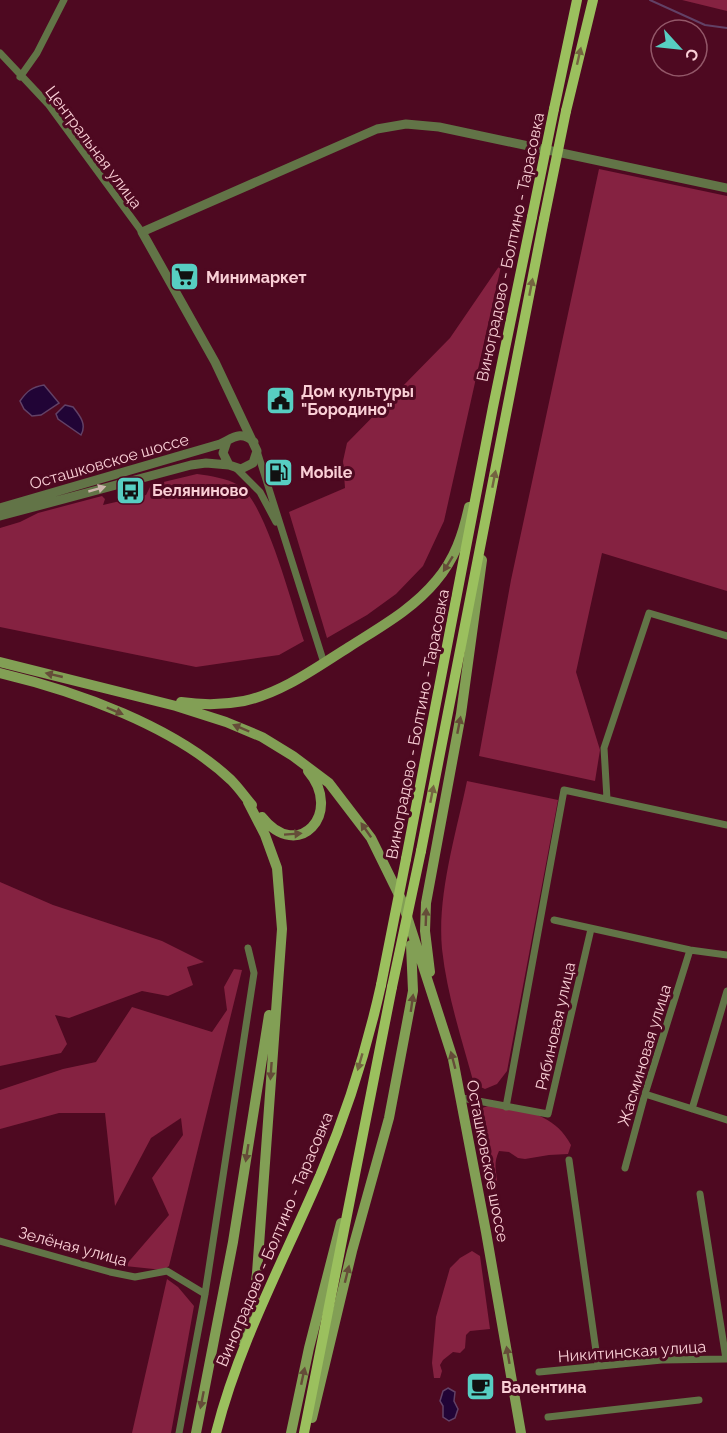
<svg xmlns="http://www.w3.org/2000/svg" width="727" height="1433" font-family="Raleway,sans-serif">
<rect width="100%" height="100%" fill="#4e0921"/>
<path fill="#852241" d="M682,0H727V11Z
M599,169L727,196V591L602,553L576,672L600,750L595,781L479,756L511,580Z
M502,262L444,521L423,566L396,594L367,615L327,638L289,512L345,488L343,461L347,443L450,338Z
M197,474C211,476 226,478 238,485C265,499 293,609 304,641L279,655L196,667L0,627V528L20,522L38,513L102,496L105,499L103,505L146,495L151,485Z
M467,781L558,800L507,1071L497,1084L485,1089L474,1084C462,1040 447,995 442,949C437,895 456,834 467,781Z
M0,882L53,905L162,941L204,962L187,967L193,985L168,996L142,991L69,1018L55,1015L67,1044L61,1053L0,1066Z
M234,969L242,970L169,1266L163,1270L125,1266L169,1215L152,1178L183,1135L181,1118L151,1138L115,1206L105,1113H59L0,1129V1090L63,1069L96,1062L132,1007L212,1032L227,1010L224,987Z
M497,1103C527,1111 555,1115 571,1145L568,1154L549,1155L525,1159L518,1158L509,1152L499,1151C490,1170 502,1180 495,1192L490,1183L478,1115L479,1109Z
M472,1251L480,1256L490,1329L470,1331L466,1335L465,1348L460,1353L453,1352L443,1360L440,1365L442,1371L440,1378H434L432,1363L436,1317L450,1268L460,1258Z
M167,1279L178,1287L194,1306L171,1433H132Z"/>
<path fill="#210436" stroke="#624166" stroke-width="1.5" d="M44,385L59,403L41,415L32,416L24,409L20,401C27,391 32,387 44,385Z
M65,405L73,407C80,416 87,424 81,435L58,419L56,414Z
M448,1388L455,1392L454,1401L458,1409L455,1418L449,1421L443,1417V1406L440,1401L443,1391Z"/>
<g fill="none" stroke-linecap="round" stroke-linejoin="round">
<path stroke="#624166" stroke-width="2" d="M650,0L705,25L727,28"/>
<path stroke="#627447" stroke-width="7" d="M0,53L48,104L142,232
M20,77L37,53L64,0
M257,451L324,663
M237,469L260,492L276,522
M607,799L604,748L649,613L727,636
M554,920L690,950L727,955
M645,1094L727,1120
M462,1098L548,1114L591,929
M506,1107L564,790L727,825
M692,1109L727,991
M569,1160L598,1365
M625,1168L645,1094L690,950
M700,1194L726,1359
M0,1241L110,1272L135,1277L167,1271L205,1294
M539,1372L662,1360L727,1359
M548,1417L699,1400
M179,1433L205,1294L254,973L248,948"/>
<path stroke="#627447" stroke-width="9" d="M227,441L223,453L229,465
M0,508L220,444C233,438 241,430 254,442
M0,516L191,465L206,463L229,465L241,469L253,463L257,451L215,362L142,232L377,129L406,124L439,127L727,188"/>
<path stroke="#829f55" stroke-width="10" d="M0,662L176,706L226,722L262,737L293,756L329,783L371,838L402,901L453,1059L486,1232L521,1433
M0,673C76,691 174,726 231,780C239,788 245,797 252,805
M181,702C202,705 223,705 244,701C282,693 317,667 349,647C380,627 413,609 436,581C455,559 463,534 469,507
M262,817C298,863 344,813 308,771
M430,972L425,931L426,903L461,714L482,560
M242,1341L253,1305L257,1273L282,929L277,868L265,835L248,802
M312,1418L352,1251L389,1118L413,991L411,945
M196,1433L233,1242L269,1015
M291,1433L309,1348L341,1223"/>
<path stroke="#9bc05e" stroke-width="10" d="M554,109L577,0
M566,111L593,0
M421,851L544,219
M406,859L493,407L532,217
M216,1433C239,1342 285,1258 322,1171C347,1112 367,1048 381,985
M304,1433L392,987"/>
<path stroke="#9bc05e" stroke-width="10" d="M532,217L554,109
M544,219L566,111
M381,985L406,859
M392,987L421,851"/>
</g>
<defs><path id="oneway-solid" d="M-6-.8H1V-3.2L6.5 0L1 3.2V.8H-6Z" transform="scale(1.5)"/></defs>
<g fill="#746440">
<use href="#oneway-solid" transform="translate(579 56) rotate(-77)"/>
<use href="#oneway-solid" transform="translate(531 287) rotate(-79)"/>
<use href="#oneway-solid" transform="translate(494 479) rotate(-79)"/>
<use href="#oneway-solid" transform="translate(432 794) rotate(-79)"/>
<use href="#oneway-solid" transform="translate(360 1062) rotate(106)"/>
</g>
<use fill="#ccb4ab" href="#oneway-solid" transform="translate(97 489) rotate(-16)"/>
<g fill="#654c38">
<use href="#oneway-solid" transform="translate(448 564) rotate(122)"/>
<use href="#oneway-solid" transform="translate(54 675) rotate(-167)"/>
<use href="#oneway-solid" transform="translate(115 711) rotate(23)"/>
<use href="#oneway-solid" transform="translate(459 725) rotate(-79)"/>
<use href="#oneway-solid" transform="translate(241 728) rotate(-157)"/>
<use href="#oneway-solid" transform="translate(366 830) rotate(-125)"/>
<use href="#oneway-solid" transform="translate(293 834) rotate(-4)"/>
<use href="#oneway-solid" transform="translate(426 917) rotate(-88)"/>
<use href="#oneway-solid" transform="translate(412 1003) rotate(-82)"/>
<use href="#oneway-solid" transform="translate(453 1060) rotate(-105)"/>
<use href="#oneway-solid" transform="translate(271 1071) rotate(94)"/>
<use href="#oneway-solid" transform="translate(247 1153) rotate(99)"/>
<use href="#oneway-solid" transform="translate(347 1274) rotate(-76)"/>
<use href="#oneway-solid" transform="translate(508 1355) rotate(-100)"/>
<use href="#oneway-solid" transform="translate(303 1376) rotate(-78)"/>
<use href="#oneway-solid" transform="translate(202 1400) rotate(101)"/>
</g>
<defs>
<symbol id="supermarket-square" viewBox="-11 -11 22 22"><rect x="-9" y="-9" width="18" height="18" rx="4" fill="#57cec2" stroke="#4e0921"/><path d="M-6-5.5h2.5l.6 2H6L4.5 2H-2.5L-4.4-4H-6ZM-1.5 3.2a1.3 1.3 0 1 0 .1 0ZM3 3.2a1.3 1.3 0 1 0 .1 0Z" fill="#111"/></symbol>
<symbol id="civic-square" viewBox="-11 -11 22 22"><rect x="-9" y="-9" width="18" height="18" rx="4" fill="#57cec2" stroke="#4e0921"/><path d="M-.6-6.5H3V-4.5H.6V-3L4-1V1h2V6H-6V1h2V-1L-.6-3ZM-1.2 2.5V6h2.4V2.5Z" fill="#111"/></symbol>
<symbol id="fuel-square" viewBox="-11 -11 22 22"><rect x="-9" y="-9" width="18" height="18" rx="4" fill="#57cec2" stroke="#4e0921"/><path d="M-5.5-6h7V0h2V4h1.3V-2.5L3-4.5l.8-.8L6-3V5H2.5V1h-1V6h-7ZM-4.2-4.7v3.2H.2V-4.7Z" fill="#111"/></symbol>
<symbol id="bus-square" viewBox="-11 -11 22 22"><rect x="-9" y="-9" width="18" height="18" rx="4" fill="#57cec2" stroke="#4e0921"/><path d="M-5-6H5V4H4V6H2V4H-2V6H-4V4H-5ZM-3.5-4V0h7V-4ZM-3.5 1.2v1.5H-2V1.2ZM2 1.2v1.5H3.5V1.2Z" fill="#111"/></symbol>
<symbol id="cafe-square" viewBox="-11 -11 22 22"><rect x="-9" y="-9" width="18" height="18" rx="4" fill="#57cec2" stroke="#4e0921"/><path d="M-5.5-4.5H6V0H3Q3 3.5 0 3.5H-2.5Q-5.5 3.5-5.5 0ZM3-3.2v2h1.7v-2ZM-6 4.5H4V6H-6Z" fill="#111"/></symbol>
</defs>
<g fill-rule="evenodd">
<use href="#supermarket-square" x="168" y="260" width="33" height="33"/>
<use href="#civic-square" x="264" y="384" width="33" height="33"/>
<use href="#fuel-square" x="262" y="456" width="33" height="33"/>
<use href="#bus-square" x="114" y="474" width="33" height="33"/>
<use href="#cafe-square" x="464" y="1370" width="33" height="33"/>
</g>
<g text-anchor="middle" stroke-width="6" stroke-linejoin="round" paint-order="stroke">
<g font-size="16" fill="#facfd6" stroke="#4e0921">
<text transform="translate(94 147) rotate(53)" y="6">Центральная улица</text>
<text transform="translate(510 247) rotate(-78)" y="6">Виноградово - Болтино - Тарасовка</text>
<text transform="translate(109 461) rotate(-16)" y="6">Осташковское шоссе</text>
<text transform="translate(417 724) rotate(-79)" y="6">Виноградово - Болтино - Тарасовка</text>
<text transform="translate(555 1026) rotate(-77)" y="6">Рябиновая улица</text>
<text transform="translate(644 1055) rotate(-73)" y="6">Жасминовая улица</text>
<text transform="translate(488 1161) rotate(79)" y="6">Осташковское шоссе</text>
<text transform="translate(274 1239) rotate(-67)" y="6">Виноградово - Болтино - Тарасовка</text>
<text transform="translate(73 1246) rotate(15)" y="6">Зелёная улица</text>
<text transform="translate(632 1351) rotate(-4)" y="6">Никитинская улица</text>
</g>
<g font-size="16" font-weight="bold" fill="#facfd6" stroke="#4e0921" text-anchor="start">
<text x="206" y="283">Минимаркет</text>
<text x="301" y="397">Дом культуры<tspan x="301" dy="18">"Бородино"</tspan></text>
<text x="300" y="478">Mobile</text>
<text x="152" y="496">Беляниново</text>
<text x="501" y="1393">Валентина</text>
</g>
</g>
<g transform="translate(679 48) rotate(117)"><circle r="28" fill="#4e0921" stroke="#935869" stroke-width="1.5"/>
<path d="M0-4.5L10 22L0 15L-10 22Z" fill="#57cec2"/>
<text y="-9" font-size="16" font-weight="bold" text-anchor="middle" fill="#facfd6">С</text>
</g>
</svg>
